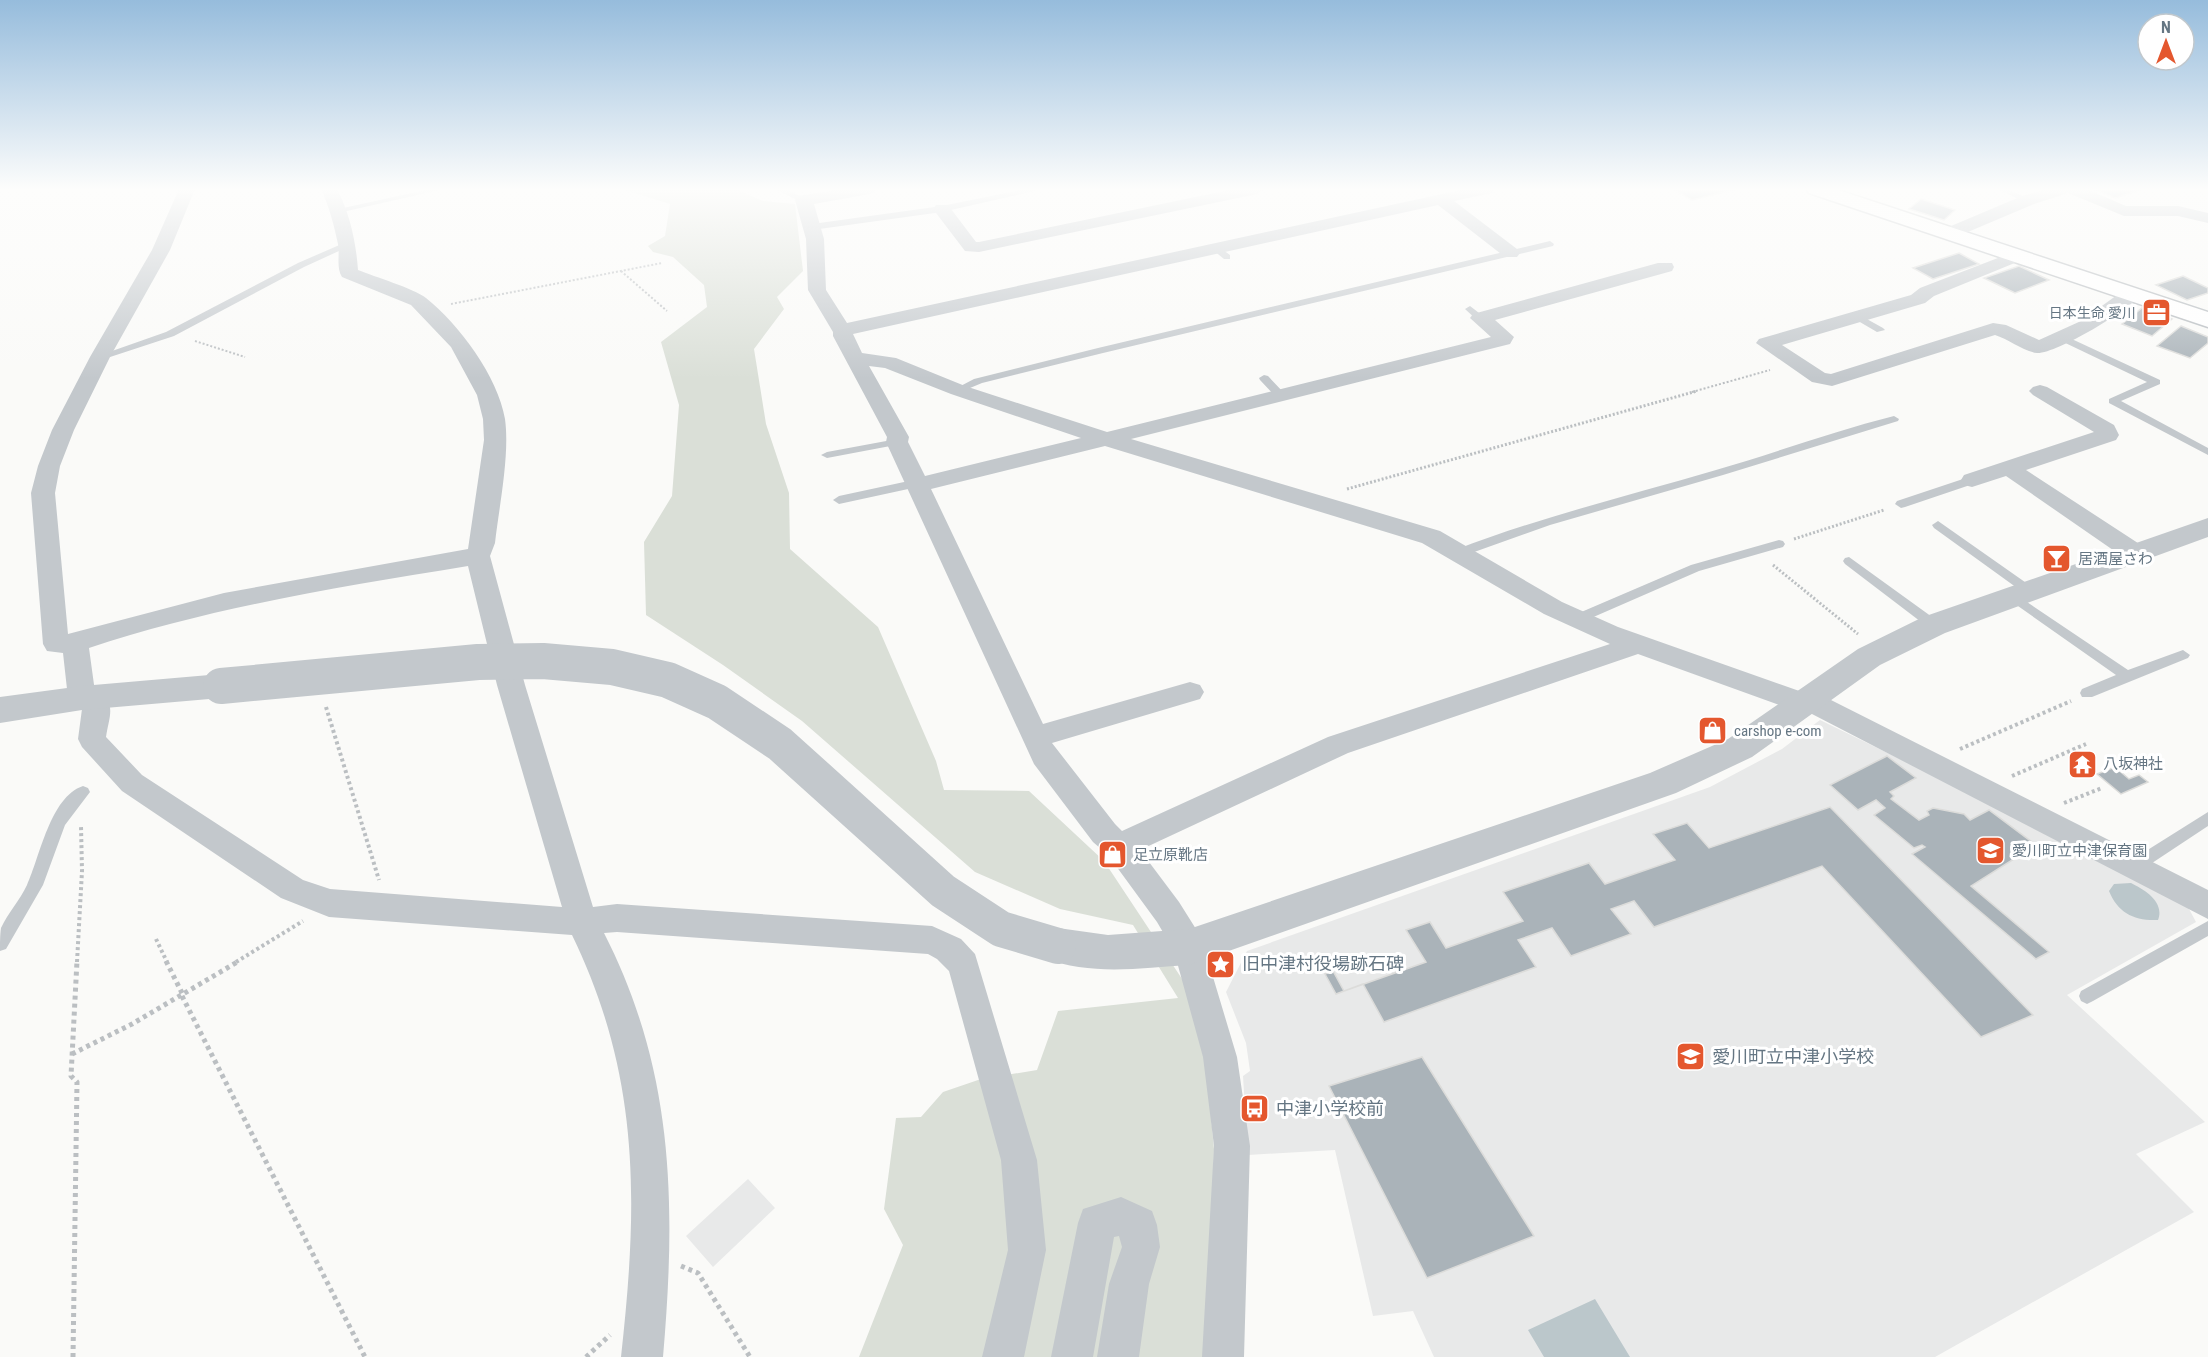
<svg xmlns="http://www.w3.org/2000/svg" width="2208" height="1357" font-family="'Roboto Condensed','Noto Sans JP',sans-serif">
<rect width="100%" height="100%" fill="#fafaf8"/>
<path fill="#e8e9e9" d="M1820,720L1974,795L2188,907L2196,922L2067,995L2205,1122L2136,1154L2194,1212L1935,1357H1434L1413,1311L1373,1316L1335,1150L1248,1155L1243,1076L1250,1071L1246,1043L1226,992L1247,951L1710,787L1782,749Z
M748,1179L775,1208L713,1267L686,1236Z"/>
<path fill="#dadfd7" d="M621,189H735L763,201L795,204L803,271L777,297L784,309L754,349L766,424L789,493L790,549L878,627L936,761L944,790L1029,791L1104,861L1192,994L1207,1073L1214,1149L1207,1357H859L903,1245L884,1209L896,1118L921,1117L943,1092L981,1079L1037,1070L1058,1011L1178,998L1133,925L1060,909L975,872L802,721L723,665L646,615L644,542L672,496L679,405L661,342L707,307L704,285L673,257L653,252L648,246L665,236L670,204Z"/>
<path fill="#bbc7cb" d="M2131,883C2145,890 2165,902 2158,920C2134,921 2118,913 2109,891L2114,884Z
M1595,1299L1630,1357H1544L1528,1330Z"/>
<path fill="#aab3b9" stroke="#dcdcda" stroke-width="1.5" d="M1672,189H1738L1692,200Z
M2093,189H2137L2141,190L2115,198Z
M1921,199L1955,210L1944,220L1909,209Z
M1959,253L1979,264L1933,279L1913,268Z
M2019,266L2049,280L2015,293L1984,278Z
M2183,276L2208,288V293L2187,300L2156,285Z
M2143,307L2172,319L2152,336L2122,324Z
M2181,326L2208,337V343L2190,358L2157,346Z
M1887,756L1916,778L1890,792L1894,796L1891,799L1919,820L1929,815L1927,811L1933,808L1964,814L1970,820L1989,810L2036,845L1971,886L2049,952L2036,959L1912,854L1925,847L1922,845L1914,848L1874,815L1885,808L1876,800L1858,810L1830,785Z
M2115,767L2129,779L2139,775L2148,782L2121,794L2097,774Z
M1830,807L2033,1015L1981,1037L1822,866L1654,927L1634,901L1611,909L1631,934L1571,956L1552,928L1518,940L1536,967L1384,1022L1363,984L1336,994L1325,974L1333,971L1344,991L1426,962L1406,930L1430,922L1446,948L1523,921L1503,892L1589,863L1605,884L1675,860L1653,834L1687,823L1709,848Z
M1422,1057L1534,1236L1427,1278L1329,1086Z"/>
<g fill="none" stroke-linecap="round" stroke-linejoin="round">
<defs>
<path id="primary" d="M1806,189H1835L2208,312V327L1809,193Z"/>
</defs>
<use href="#primary" stroke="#b5babe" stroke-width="3"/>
<path stroke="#bbbfc2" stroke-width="2" stroke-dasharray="2 2" stroke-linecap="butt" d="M621,271L667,311
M451,304L662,263
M195,341L245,357
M1692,392L1770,370"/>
<path stroke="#bbbfc2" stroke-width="3" stroke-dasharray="2 2" stroke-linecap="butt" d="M1347,489L1697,391
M1794,539L1884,510
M1773,565L1858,634"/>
<path stroke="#bbbfc2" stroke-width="4" stroke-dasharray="3 3" stroke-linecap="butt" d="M326,707L379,880
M1960,749L2071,701
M2012,776L2086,744
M2064,803L2102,788
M156,939L167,962
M77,962L82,871L81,826
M236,962L303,921"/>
<path stroke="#bbbfc2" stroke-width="5" stroke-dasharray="4 4" stroke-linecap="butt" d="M166,961L183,995
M182,996L365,1357
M72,1054L132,1024L239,961
M681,1266L698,1273L750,1357
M73,1357L77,1082L71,1076L77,961
M586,1357L610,1335"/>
<path fill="#c3c8cc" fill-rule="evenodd" d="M430,189H444L338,213L334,210Z
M775,189H785L808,200L801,202Z
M1025,189H1033L1035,191L942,212L812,230L808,227L812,224L942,206Z
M1997,189H2007L2032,200L2025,202Z
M1550,241L1554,244L1553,246L1103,353L982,383L958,393L953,390L974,379L1098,348Z
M344,243L352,245L304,267L174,336L104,359L100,360L95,357L166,332L298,263Z
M1216,245L1230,255V259H1224L1213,250L1211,248Z
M1470,306L1483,316V320H1477L1465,309Z
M1856,313L1883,328L1885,330L1877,332L1853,318L1851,316Z
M2061,334L2160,380V384L2121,401L2208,448V455L2109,403V399L2147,382L2057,339V335Z
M1264,375L1268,376L1284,393V397H1276L1260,380L1259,378Z
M1894,416L1899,419L1898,421L1723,475L1550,525L1463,556L1459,557L1453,553L1455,550C1540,517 1628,496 1716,470C1775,453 1834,431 1894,416Z
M897,439L903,442L901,444L827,458L821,455L827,452Z
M1972,476L1976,477V483L1905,507L1901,508L1895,504L1897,501Z
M918,479L922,480V486L839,504L833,500L839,496Z
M1938,521L2032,587L2034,590L2032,593H2024L1934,528L1932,525Z
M1779,540L1783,541L1785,544L1783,547L1699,571L1582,622L1577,623L1571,619L1572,616L1691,565Z
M1849,557L1939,622L1940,625L1939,628H1929L1845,564L1843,561L1845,558Z
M2012,592L2128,670L2183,650L2190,655L2188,658L2092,697H2082L2080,693L2082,689L2116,675L2008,599L2006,596Z
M83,786L88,788L90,792L65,825L43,885L6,949L0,951C0,944 0,934 1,928C8,913 20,900 27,885C40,857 50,797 83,786Z
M2208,812V826L2140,871L2135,872L2130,871L2127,866L2130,861Z
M2208,921V936L2093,1001L2087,1004L2081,1001L2079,996L2081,991Z"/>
<path fill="#c3c8cc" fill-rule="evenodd" d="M179,189H195L170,250L110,357L74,430L60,466L55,493L68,634L224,593L468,549L484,440L483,419L477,395L451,347L411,305L342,277C336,268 340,255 338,244C334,225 329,206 321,189H337C350,214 356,242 358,270C375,277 413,288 426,298C459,324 498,377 505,419C510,455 499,507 495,543L490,556L525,685L593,907L617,904L932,926L961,939L975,954L1037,1160L1046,1250L1024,1357H982L1008,1250L1001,1160L949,971L937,959L928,954L617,932L604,933C675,1072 676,1206 663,1357H621C638,1204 641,1077 572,935L329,917L281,898L122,791L82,747L78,739L82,709L72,705L68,698L63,653L47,651L43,644L31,493L38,466L52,430L90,357L152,250ZM468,566L497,685L562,907L330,889L303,880L142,775L106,737C109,716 118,701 95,692L89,648C212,607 340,587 468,566Z
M842,189H878L870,194L814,204L824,239L826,290L847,323L1465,189H1494L1492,193L1454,201L1517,249L1520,253L1517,257H1505L1438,205L853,334L862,353L896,358L965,386L1107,432L1491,337L1470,318L1473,314L1658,263H1672L1674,267L1672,271L1495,320L1514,337L1510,344L1131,439L1440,531L1562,602L1618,627L1805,693L1827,698L2208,890V919L1812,714L1793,710L1638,654L1348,753L1140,850L1179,902L1201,937L1237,1057L1250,1146L1244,1357H1202L1214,1146L1203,1057L1174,951L1157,922L1108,855L1093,842L1034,764L886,442L887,437L833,336V332L808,290L806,239L795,200L798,196L804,195ZM869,366L885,368L951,394L1081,438L925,476L908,442L909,437ZM1105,446L1422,543L1544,614L1610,644L1328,737L1122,831L1115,824L1052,743L1200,699L1204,692L1200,685L1190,682L1043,724L931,489Z
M1234,189H1265L1257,194L979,252L965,251L933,209L936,205H948L976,242H979Z
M2048,189H2086L2126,206H2178L2208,213V223L2178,216H2124L2068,193L2034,204L1956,237H1944L1941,233L1944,229L2022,196Z
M2016,251L2022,252L2025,256L2022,260L1934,296L1925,303L1782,345L1825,373L1831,374L1993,323L2006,325L2039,340L2081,321L2124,290H2138L2141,294C2130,310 2056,354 2037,353C2023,351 2008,339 1995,335L1832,386L1812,382L1756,343L1759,339L1911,295L1920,288Z
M2040,385L2047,387L2114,425L2119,435L2116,440L2026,470L2144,547L2147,553L2144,559L2135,561L2126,559L2006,476L1972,487L1964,485L1961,480L1964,475L2094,432L2033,395L2029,391L2033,387Z
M1121,1197L1152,1211L1157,1225L1160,1247L1149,1284L1139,1357H1097L1109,1284L1122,1247L1119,1236L1114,1237L1093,1357H1051L1078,1223L1083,1209Z"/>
<path fill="#c3c8cc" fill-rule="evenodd" d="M2208,518V537L1945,633L1880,665L1752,757L1676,793L1189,965C1140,968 1091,976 1044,958L1038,946L1044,934L1058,928L1108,935L1189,929L1650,773L1728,739L1858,649L1923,617Z
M221,674L233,677L238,686L233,695L221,698L82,710L0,723V697L82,686Z"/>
<use href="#primary" fill="#fff" fill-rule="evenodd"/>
<path stroke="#c3c8cc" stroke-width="36" d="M221,686L478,662L543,661L612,667L668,680L717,702L780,744L943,891L1001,929L1058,946"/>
</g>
<linearGradient id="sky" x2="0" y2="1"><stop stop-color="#96bcdc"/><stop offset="0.5" stop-color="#fdfdfc"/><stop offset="1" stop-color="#fdfdfc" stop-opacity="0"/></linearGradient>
<rect width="2208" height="379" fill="url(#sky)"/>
<defs>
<symbol id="office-square" viewBox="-11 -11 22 22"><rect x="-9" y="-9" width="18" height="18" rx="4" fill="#e4572e" stroke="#fff"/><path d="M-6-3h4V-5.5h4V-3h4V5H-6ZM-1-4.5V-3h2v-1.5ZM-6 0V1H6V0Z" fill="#fff"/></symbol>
<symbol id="bar-square" viewBox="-11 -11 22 22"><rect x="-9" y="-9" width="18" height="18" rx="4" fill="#e4572e" stroke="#fff"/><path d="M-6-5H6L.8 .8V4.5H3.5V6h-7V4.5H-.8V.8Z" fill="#fff"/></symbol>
<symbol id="shop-square" viewBox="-11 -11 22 22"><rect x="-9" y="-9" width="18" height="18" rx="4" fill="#e4572e" stroke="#fff"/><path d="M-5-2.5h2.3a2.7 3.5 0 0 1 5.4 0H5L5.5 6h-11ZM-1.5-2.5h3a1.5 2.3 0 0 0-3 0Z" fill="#fff"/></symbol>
<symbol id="temple-square" viewBox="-11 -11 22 22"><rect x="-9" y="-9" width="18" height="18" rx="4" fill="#e4572e" stroke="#fff"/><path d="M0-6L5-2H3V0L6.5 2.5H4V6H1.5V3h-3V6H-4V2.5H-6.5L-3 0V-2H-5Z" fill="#fff"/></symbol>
<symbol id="school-square" viewBox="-11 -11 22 22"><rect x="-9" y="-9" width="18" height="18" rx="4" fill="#e4572e" stroke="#fff"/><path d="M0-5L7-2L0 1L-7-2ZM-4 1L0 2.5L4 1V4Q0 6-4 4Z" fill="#fff"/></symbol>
<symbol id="sight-square" viewBox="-11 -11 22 22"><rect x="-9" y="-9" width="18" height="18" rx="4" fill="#e4572e" stroke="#fff"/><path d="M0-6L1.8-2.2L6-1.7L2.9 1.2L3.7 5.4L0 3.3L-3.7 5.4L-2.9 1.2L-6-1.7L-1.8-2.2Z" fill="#fff"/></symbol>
<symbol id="bus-square" viewBox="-11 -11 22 22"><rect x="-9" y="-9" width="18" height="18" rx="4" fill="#e4572e" stroke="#fff"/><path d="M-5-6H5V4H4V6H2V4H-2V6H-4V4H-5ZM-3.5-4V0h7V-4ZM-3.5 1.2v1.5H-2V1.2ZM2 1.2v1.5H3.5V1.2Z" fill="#fff"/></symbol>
</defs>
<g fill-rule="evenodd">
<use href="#office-square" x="2140" y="296" width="33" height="33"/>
<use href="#bar-square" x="2040" y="542" width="33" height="33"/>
<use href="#shop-square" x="1696" y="714" width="33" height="33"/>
<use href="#temple-square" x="2066" y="748" width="33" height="33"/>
<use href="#school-square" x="1974" y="834" width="33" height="33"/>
<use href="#shop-square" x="1096" y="838" width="33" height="33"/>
<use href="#sight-square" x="1204" y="948" width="33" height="33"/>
<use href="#school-square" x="1674" y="1040" width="33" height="33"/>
<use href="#bus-square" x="1238" y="1092" width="33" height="33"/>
</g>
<g text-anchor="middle" stroke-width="6" stroke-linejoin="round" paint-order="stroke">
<g font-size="14" fill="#657683" stroke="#fff" text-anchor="end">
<text x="2136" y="318">日本生命 愛川</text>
</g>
<g font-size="15" fill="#657683" stroke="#fff" text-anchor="start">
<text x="2078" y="564">居酒屋さわ</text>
<text x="1734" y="736">carshop e-com</text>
<text x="2103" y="769">八坂神社</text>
<text x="2012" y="856">愛川町立中津保育園</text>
<text x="1133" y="860">足立原靴店</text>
</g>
<g font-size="18" fill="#657683" stroke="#fff" text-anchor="start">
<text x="1242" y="970">旧中津村役場跡石碑</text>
<text x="1712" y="1063">愛川町立中津小学校</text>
<text x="1276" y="1115">中津小学校前</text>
</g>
</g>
<g transform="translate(2166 42)"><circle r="28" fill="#ffffff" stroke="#c1c8cd" stroke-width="1.5"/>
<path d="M0-4.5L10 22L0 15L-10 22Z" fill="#e4572e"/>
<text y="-9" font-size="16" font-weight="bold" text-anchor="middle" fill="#657683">N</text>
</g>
</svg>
